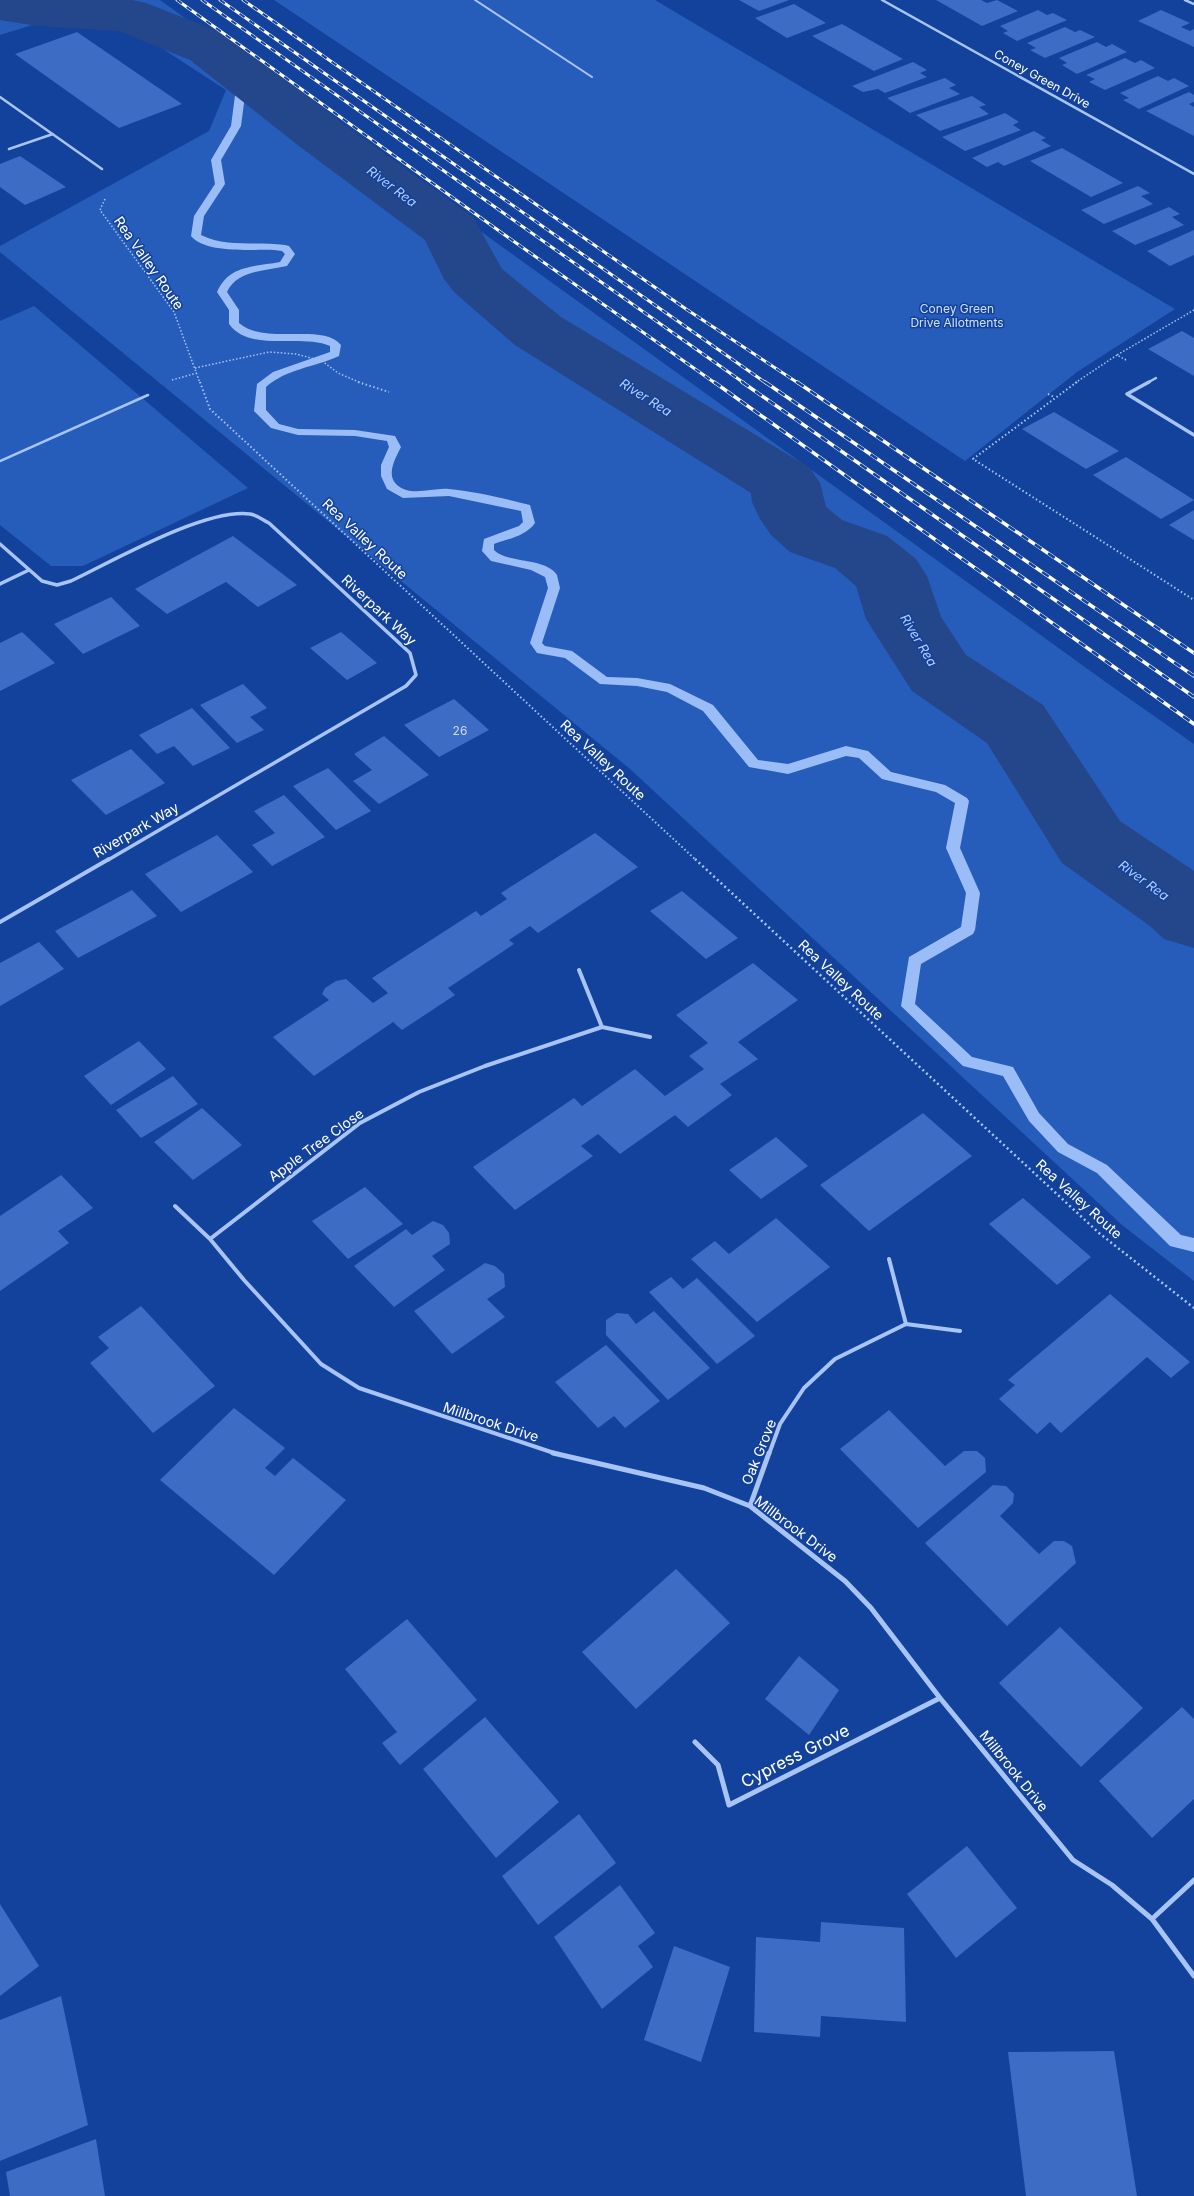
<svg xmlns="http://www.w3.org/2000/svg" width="1194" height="2196" font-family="Inter,sans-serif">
<rect width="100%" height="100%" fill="#13429c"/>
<path fill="#265cba" d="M0,0H160L1107,683L1194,744V1281L1122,1225L630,769L0,252V246L209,131L226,90L126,25L39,23L0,35Z
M274,0H655L1175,309L1077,372L965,461Z
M34,306L248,488L83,566H51L0,525V321Z"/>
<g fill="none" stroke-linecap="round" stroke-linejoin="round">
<path fill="#9abdf7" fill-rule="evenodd" d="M210,45L213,46L246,88L241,126L221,160L225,184L204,216L201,235C227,248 257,241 285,245L289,246L295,254L287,266C265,271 237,270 227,292L239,310V323C265,346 323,322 341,345L339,356C315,367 286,369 266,387V410L279,424L298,429L355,430L395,436L401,447C396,457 386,474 396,484C410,498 433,487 449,489C473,491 506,499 530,505L535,523C526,536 508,539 494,544V550C508,564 545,557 557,575L560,588L542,643L545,646L572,651L607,677L637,678L670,684L713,705L758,760L788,764L846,746L868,751L891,772L945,785L967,798L969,801L960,848L980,893L975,930L973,934L921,964L915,1004L972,1057L1013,1067L1039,1113L1068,1144L1107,1165L1181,1235L1194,1238V1252L1170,1246L1097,1173L1058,1152L1029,1121L1003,1076L963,1066L901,1006L909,957L961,927L966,893L946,848L955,803L936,792L882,779L859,758L846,756L788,774L749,767L703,711L667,692L637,686L600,684L565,658L537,653L530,643L548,588L545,577L531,570L491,561L482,551L484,539L519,526L523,522L521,511L449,496L403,498L387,489L381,476V465L389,447L387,441L355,436L298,435L271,428L254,411L257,384L273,372L330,352V346C300,333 250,353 229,324V310L217,292C229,265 253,267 280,262L285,254L282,251L274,250C252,249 206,254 191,236L194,216L215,184L211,160L231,126L236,88L205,48Z"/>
<path fill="#24468a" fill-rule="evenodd" d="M0,0H132L146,3L230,36L341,122L473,217L502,269L561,317L810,468L820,483L826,507L842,520L887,536L916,559L927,576L941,617L966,655L1043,705L1120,821L1194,871V948L1164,939L1150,926L1062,863L987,743L912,691L866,619L856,586L835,568L790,552L771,535L760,519L752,502L751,493L515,345L454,292L444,279L425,240L299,146L190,60L118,31L37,26L0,20Z"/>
</g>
<path fill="#3c6cc3" d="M739,0H789L759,11Z
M936,0H981L987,3L997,0L1018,11L982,26Z
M794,4L826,23L787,38L755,18Z
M1038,10L1047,15L1053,13L1067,20L1017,41L1003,33L1008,31L1000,26Z
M1161,10L1190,23L1181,27L1190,31L1194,29V47L1138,21Z
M842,24L903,59L874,71L812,36Z
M1065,27L1075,32L1080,30L1095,37L1045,58L1030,50L1036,48L1027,43Z
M77,32L182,104L119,128L15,54Z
M1097,42L1106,47L1112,44L1127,52L1077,74L1062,65L1067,63L1059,58Z
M1125,58L1135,63L1141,60L1155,68L1105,90L1089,82L1095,79L1086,75Z
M913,62L927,70L920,73L927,77L885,93L878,89L863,92L852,86Z
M1158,76L1168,81L1174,78L1189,86L1139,109L1123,100L1129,98L1120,93Z
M945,78L956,85L949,88L960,94L910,113L887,98Z
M1189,92L1194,95V102L1189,104L1194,107V136L1146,111Z
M972,96L986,105L979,107L989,114L940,131L916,115Z
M1005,113L1019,122L1013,125L1021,130L965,151L942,137Z
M1034,131L1046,138L1041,140L1051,146L1004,166L998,162L987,167L972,158Z
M1062,148L1123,183L1091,197L1030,161Z
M20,156L66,187L25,205L0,187V164Z
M1138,186L1150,193L1141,196L1153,204L1104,224L1081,210Z
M1169,207L1180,214L1172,217L1184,225L1135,245L1112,231Z
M1194,230V255L1170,266L1147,251Z
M1182,331L1194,338V376L1148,349Z
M1054,412L1119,451L1086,469L1022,429Z
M1126,457L1194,500L1161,519L1093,475Z
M1194,510V540L1169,525Z
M233,536L297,585L258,607L226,582L167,614L135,589Z
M111,597L140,626L83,654L54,624Z
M22,632L55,663L0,691V643Z
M341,632L377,663L347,680L310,648Z
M243,684L267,708L250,717L264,730L237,743L200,705Z
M454,699L489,730L439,757L404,725Z
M192,708L230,748L193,766L174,746L157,754L139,735Z
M384,736L429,775L379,804L353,781L372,770L354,754Z
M131,749L165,783L106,815L71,780Z
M328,768L371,811L336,830L293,786Z
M284,795L325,837L272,866L252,845L275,833L254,811Z
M595,833L638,867L538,933L530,926L509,940L514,944L448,988L455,995L402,1030L393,1022L314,1076L273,1037L329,1000L322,994L325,988L336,981L346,979L373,1003L388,993L372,978L476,911L481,916L507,899L501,893Z
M217,835L253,872L181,912L145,874Z
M132,890L157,916L78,958L55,931Z
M682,891L738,938L706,959L650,911Z
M39,942L64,969L0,1006V963Z
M753,963L798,1000L738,1042L758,1059L720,1084L732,1095L688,1127L675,1115L620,1154L598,1134L581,1146L593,1156L515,1210L473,1167L574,1098L582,1106L635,1069L665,1096L704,1069L689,1056L708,1043L676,1015Z
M139,1041L166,1069L111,1105L84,1076Z
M173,1076L198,1104L141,1138L116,1110Z
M202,1108L242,1145L193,1180L154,1142Z
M923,1113L972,1156L869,1231L820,1185Z
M776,1137L808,1166L761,1199L729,1170Z
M61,1175L93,1208L58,1231L69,1243L0,1291V1216Z
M365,1187L403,1224L348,1259L312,1221Z
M1023,1198L1091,1257L1057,1285L989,1224Z
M776,1218L830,1267L757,1322L691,1259L715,1241L729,1254Z
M433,1221L443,1225L449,1233L450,1244L432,1256L445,1270L394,1307L354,1266L406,1229L412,1235Z
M485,1263L495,1266L504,1274L505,1287L487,1299L505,1317L452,1354L414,1311Z
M671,1277L683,1289L697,1278L755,1336L717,1364L649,1292Z
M1110,1294L1190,1362L1171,1378L1147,1357L1061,1433L1050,1422L1037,1434L999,1399L1015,1385L1008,1380Z
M141,1306L215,1386L153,1433L90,1363L109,1348L98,1337Z
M654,1311L710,1368L668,1400L606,1335V1320L617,1313L628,1314L636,1324Z
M606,1345L660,1401L625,1428L614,1416L598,1428L555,1382Z
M234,1408L285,1448L265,1468L275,1476L293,1458L346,1500L274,1575L160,1480Z
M889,1410L945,1466L964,1451H977L985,1458L986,1472L918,1528L840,1449Z
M993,1485L1006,1486L1014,1494L1013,1503L1000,1516L1039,1554L1054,1541H1064L1072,1546L1076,1563L1007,1626L925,1543Z
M676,1569L730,1623L636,1709L582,1652Z
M407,1619L477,1700L400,1765L382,1743L397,1732L345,1669Z
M1060,1627L1143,1708L1081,1767L999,1683Z
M799,1656L839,1690L809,1735L765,1699Z
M1182,1707L1194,1719V1799L1152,1838L1099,1781Z
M485,1717L559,1802L496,1858L423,1769Z
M579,1814L616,1863L538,1925L502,1876Z
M967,1846L1017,1908L956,1958L907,1894Z
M620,1885L655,1933L638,1946L653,1967L602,2009L554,1937Z
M0,1904L39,1966L0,1996Z
M821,1922L904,1928L906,2022L821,2016L820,2037L754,2032L756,1937L820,1942Z
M674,1946L730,1967L701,2062L644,2040Z
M61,1996L88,2125L0,2161V2020Z
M1114,2051L1137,2196H1026L1008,2052Z
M96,2139L105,2196H10L6,2172Z"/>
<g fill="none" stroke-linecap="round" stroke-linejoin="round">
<path stroke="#a8c4f4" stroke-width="1.5" stroke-dasharray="1.5 2" stroke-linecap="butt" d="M105,199L100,210L174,312L200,383
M1126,360L1117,355L1194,310
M195,368L269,352L296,354L322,361L338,373L361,383
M172,380L197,373
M1075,383L1117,355"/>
<path stroke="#a8c4f4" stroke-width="2" stroke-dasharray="1.5 2.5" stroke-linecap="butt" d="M200,382L210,409L696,860
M358,382L389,392
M1077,382L973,459L1194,600
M1048,394L1054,397"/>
<path stroke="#a8c4f4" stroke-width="2.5" stroke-dasharray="2 3" stroke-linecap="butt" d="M695,859L1099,1233L1194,1308"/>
<path stroke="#a8c4f4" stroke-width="2" d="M475,0L592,77"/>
<path stroke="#a8c4f4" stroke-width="2.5" d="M0,461L148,395"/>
<path stroke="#a8c4f4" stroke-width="2.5" d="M882,0L1194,174
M1185,0L1194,4
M0,97L102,169
M9,149L53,134
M1147,383L1156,378"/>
<path stroke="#a8c4f4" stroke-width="3.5" d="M1149,382L1127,394L1194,435
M0,544L42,581L57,585L71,581C113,561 205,508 250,514C257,515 263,520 269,523L410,653L416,675L406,686L108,860
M0,584L29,570"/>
<path stroke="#a8c4f4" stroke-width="4" d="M0,922L109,859
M579,970L602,1027L650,1037
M175,1206L210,1239L244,1280L321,1364L359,1388L557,1454
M210,1239L360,1123L419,1092L485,1066L602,1027
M889,1259L906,1324L960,1331
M769,1454L780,1424L804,1388L835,1359L906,1324"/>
<path stroke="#a8c4f4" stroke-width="5" d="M553,1453L704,1488L750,1506L845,1581L871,1608L940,1698L1073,1860L1112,1885L1152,1919L1194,1976
M750,1506L769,1453
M695,1742L718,1765L729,1805L940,1698
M1152,1919L1194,1880"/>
<defs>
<path id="rail-far1" d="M177,0L509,238L715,383
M202,0L744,383
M220,0L766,383
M243,0L686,309L798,383"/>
<path id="rail" d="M714,382L1194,724
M742,382L1194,697
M765,382L1194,676
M797,382L1194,653"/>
</defs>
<use href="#rail-far1" stroke="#fff" stroke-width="3"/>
<use href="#rail" stroke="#fff" stroke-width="3.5"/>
<use href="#rail-far1" stroke="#13429c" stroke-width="2" stroke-dasharray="6" stroke-linecap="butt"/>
<use href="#rail" stroke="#13429c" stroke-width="2.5" stroke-dasharray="8" stroke-linecap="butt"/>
</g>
<g text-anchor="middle" stroke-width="3" stroke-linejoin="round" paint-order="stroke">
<g font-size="12" fill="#fff" stroke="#13429c">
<text transform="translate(1042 79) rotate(29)" y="4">Coney Green Drive</text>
</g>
<g font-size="12" fill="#d1e1fd" stroke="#13429c">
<text x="957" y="313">Coney Green<tspan x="957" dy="14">Drive Allotments</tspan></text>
</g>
<g font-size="12" fill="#cedaf0">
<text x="460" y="735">26</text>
</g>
<g font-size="13" font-style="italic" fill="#b5cefa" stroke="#13429c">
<text transform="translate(392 186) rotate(37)" y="5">River Rea</text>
<text transform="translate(646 397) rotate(32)" y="5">River Rea</text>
<text transform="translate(919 640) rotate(59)" y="5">River Rea</text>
<text transform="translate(1144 880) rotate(36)" y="5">River Rea</text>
</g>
<g font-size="14" fill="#fff" stroke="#13429c">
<text transform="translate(149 263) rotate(55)" y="5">Rea Valley Route</text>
<text transform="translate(365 539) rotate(43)" y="5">Rea Valley Route</text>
<text transform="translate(379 610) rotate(43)" y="5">Riverpark Way</text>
<text transform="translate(603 760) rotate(43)" y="5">Rea Valley Route</text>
<text transform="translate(136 830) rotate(-30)" y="5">Riverpark Way</text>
<text transform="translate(841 980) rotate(43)" y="5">Rea Valley Route</text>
<text transform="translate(316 1145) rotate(-36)" y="5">Apple Tree Close</text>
<text transform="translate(1079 1199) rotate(42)" y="5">Rea Valley Route</text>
<text transform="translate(491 1422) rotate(18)" y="5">Millbrook Drive</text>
<text transform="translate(759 1452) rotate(-68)" y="5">Oak Grove</text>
<text transform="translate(796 1529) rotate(37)" y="5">Millbrook Drive</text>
<text transform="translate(1014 1771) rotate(51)" y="5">Millbrook Drive</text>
</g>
<g font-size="17" fill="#fff" stroke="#13429c">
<text transform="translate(795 1756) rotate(-27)" y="6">Cypress Grove</text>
</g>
</g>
</svg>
